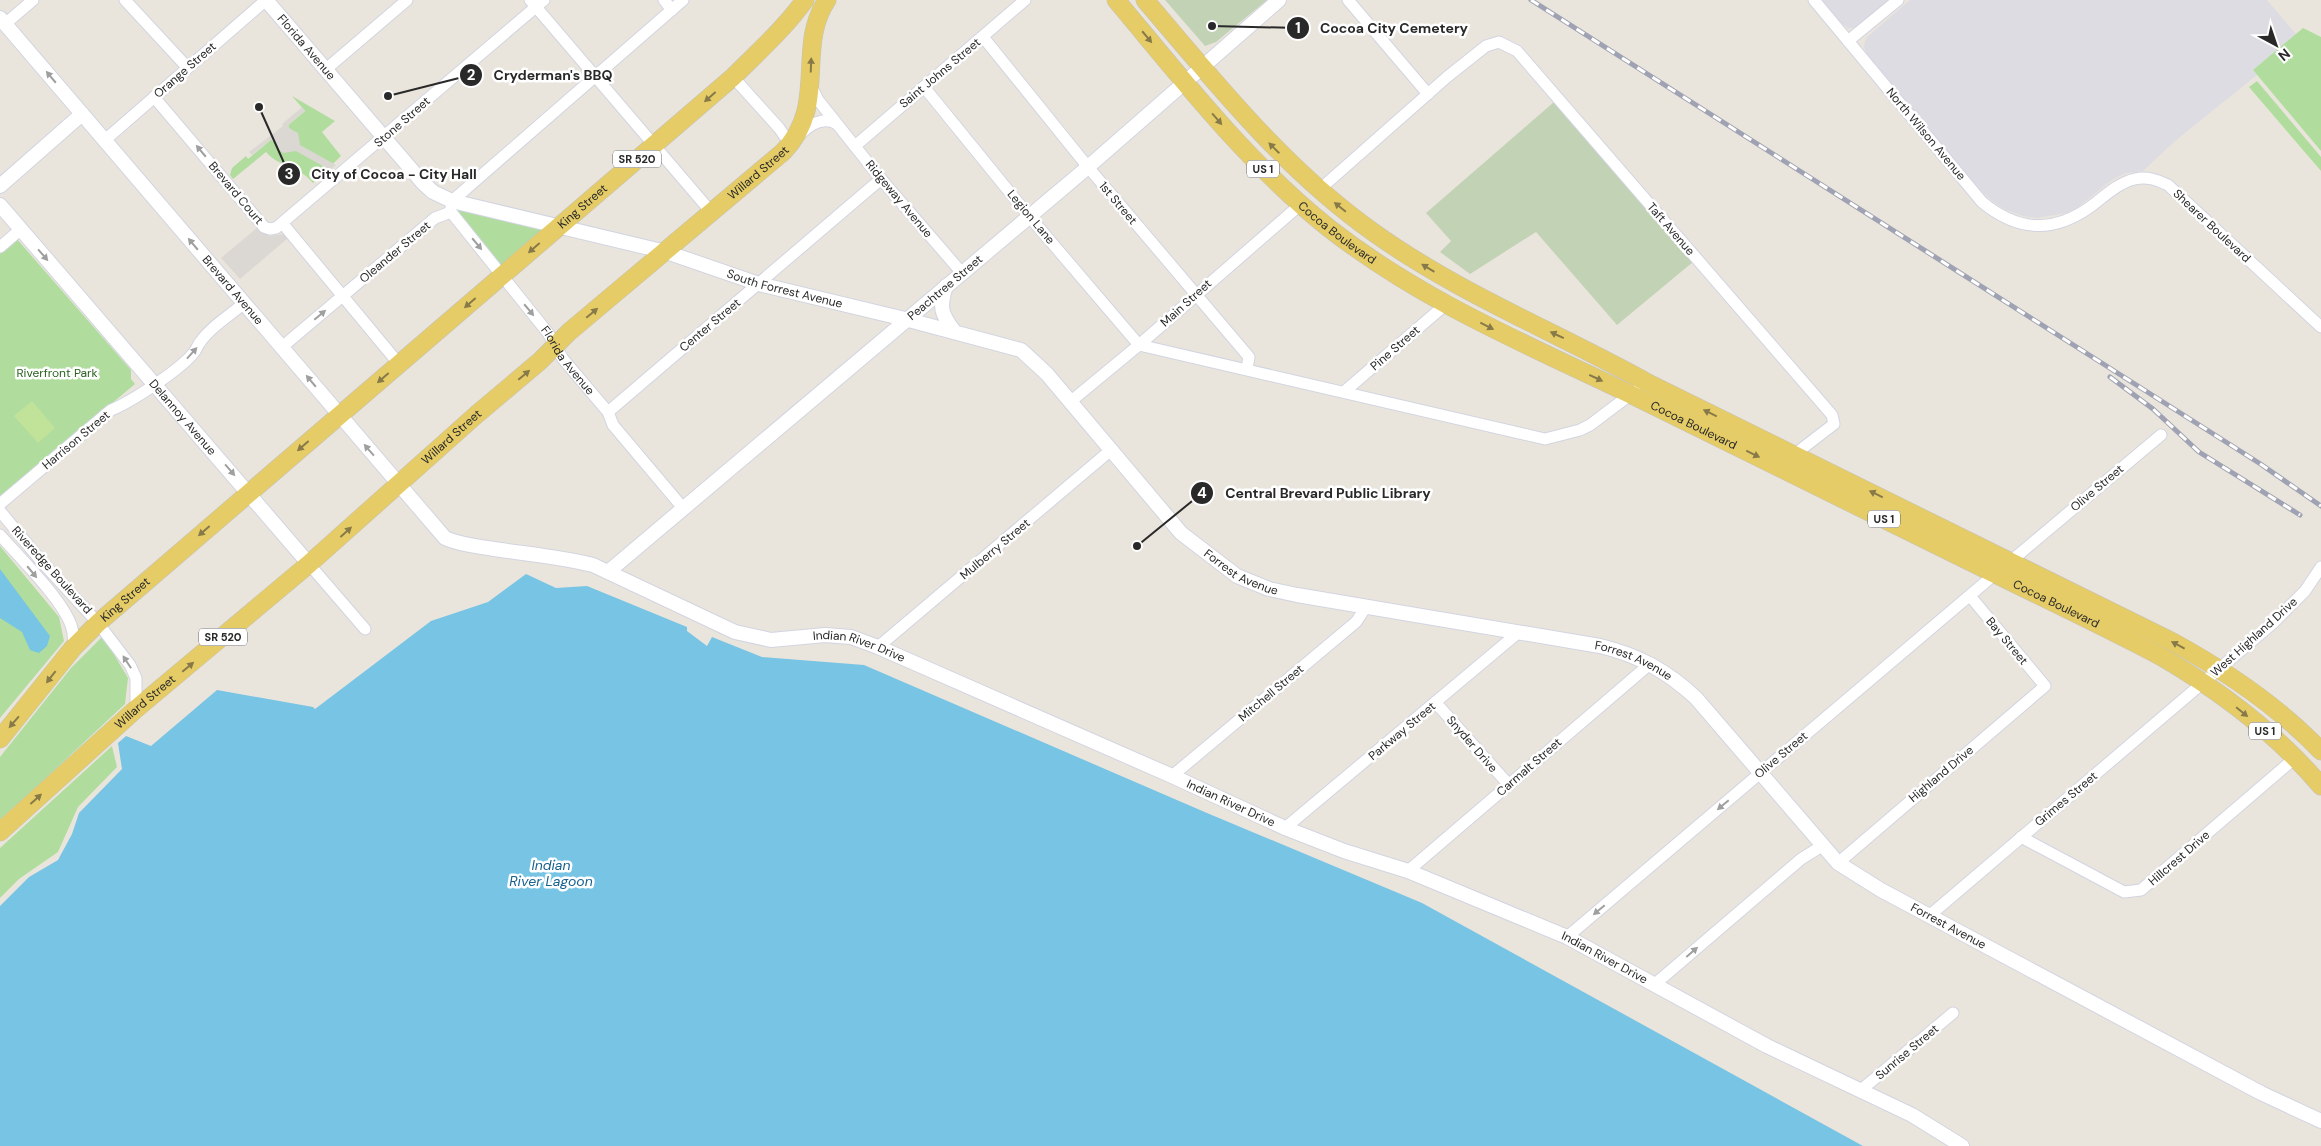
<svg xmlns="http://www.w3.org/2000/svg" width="2321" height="1146" font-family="'DM Sans',sans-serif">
<rect width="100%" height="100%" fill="#eae5dc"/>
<path fill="#dedce3" d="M1821,0H1892L1856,28H1848L1842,24Z
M1910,0H2267L2296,34L2253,70L2257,75L2175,141L2143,171L2126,173L2113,179L2078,207L2066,213L2037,218L2023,216L2006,210L1991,200L1972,182L1866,53L1864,46L1866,38Z"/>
<path fill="#b0dd9d" d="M2303,28L2321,37V151L2253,70Z
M2257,81L2321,157V171L2249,87Z
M292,96L335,121L322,132L341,156L313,183C297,164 280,168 266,152L233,179L230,175L232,168L246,156L248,159L305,111Z
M456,207L548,229L503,268L456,211Z
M16,238L131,370V379L135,384L0,497V252Z
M0,546L59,617L64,641L0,718Z
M103,636L128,678L125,704L0,821V757L71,668Z
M112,746L117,767L78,807L58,852L19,879L0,898V848Z"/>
<path fill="#c2d3b5" d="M1165,0H1267L1216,42L1205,46Z
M1554,102L1693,262L1617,325L1536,232L1470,274L1440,252L1451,241L1426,213Z"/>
<path fill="#c1e399" d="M32,401L55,428L38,443L14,416Z"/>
<path fill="#dbd8d3" d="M302,107L305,111L289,124V128L298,133L300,145L336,165L330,170L296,151L283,153L277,148L275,141L270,140L252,155L249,152L283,126L282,124Z
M258,227L269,236L285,234L288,238L240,279L221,258Z"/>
<path fill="#77c4e4" d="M0,569L50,636L47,646L39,653L30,650L22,632L0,618Z
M526,574L556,588L587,586L687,627V631L707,646L712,637L762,657L864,665L1207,813L1422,903L1863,1146H0V906L29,877L58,860L72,834L79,813L122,769L118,743L126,736L151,746L217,690L313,707L315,709L431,621L488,602Z"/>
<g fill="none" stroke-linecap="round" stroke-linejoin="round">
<defs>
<g id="minor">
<path d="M125,0L187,67"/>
<path d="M530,0L712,213"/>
<path d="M664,0L672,10"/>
<path d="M1348,0L1428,94"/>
<path d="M1814,0L1982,202C2017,231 2052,234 2090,207C2104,197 2117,183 2135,179C2147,176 2157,180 2168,185L2321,327"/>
<path d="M5,24L33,0"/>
<path d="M983,37L1088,167L1249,357L1247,369"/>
<path d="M1848,41L1898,0"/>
<path d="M325,70L407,0"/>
<path d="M733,77L779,128L790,144C802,132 819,113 837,124"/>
<path d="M811,86L818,100L881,179L962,273"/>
<path d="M924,87L1029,216L1139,345L1545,439L1580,430L1590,425L1635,391"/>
<path d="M154,97L264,227L270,229L276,228L544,0"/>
<path d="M105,140L266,0"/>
<path d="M855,146L1025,0"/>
<path d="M1319,190L1447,77L1486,46L1499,42L1517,51L1832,415L1834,424L1795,454"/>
<path d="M451,208L452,201L683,0"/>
<path id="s1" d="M451,212L548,333L563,359L608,412L613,425L683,508"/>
<path d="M283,224L399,364"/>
<path d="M0,247L21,229"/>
<path d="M282,347L435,218L451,212"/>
<path d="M1345,391L1445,305"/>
<path d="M1070,402L1139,345L1301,204"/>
<path d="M608,412L881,179"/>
<path d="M0,504L111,410C131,402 183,368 195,351C197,348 198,344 201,341C211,326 231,315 244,303"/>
<path d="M0,511L42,562L98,623L130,665L136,678V709"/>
<path d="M0,535C20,558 61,598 71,625C74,633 74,640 73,648"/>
<path d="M2011,561L2161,435"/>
<path d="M309,564L365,629"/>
<path d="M878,647L1111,450"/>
<path d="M1436,703L1509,785"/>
<path d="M1172,776L1356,622L1366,607"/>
<path d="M1285,828L1519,632"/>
<path d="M2021,837L2124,892L2141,890L2295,758"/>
<path d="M1838,863L2045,686L1970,596"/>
<path d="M1408,871L1651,663"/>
<path d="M1929,916L2273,623L2305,591L2321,567"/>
<path d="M1567,937L1995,574"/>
<path d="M1655,984L1801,859L1822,846"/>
<path d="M1861,1090L1953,1013"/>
</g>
<g id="tertiary">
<path id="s2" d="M266,0L423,183L433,192L452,201L666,252L759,284L905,319L1021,350L1047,374L1181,533L1237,576L1269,589L1297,595L1600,646C1638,655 1667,671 1696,698L1838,863L1881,890L2261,1093L2321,1121"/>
<path id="s3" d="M0,18L445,538C460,545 477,546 494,549C527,554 561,557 593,565L735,632L771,640L825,635L851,637L878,647L1172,776L1285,828L1344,851L1408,871L1567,937L1767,1046L1912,1115L1962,1146"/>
<path d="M0,186L82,114"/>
<path id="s4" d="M0,205L309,564"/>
<path d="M946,286C939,307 941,314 954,331"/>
<path id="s5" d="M608,572L1088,167L1279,0"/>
</g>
<g id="primary">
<path id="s6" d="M1116,0C1183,80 1248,164 1330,229C1425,303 1531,346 1638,398C1757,456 1875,515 1993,573C2050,601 2107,628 2162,657C2220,691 2277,734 2321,786"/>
<path d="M1145,0C1216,83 1283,168 1373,232C1458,293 1556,332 1648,383L2171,641C2226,671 2278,706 2321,751"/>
<path id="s7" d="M0,739L73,648L98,623L733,77C758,52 784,29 805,0"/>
<path id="s8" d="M0,832L136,709L309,564L476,415L540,361L569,332L783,152C829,105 795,48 827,0"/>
</g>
</defs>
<use href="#minor" stroke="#d2d4e1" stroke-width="13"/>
<use href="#tertiary" stroke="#d2d4e1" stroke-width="16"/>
<use href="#primary" stroke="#c3c3c3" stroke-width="19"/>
<use href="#minor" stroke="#fff" stroke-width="11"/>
<use href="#tertiary" stroke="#fff" stroke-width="14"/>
<use href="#primary" stroke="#e5cc67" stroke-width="18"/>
<defs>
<path id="rail" d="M1531,0L2259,463L2321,506
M2110,377L2153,409L2199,452L2300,515"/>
</defs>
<use href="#rail" stroke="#9fa2b2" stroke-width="5"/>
<use href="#rail" stroke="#fff" stroke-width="3" stroke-dasharray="9" stroke-linecap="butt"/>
</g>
<defs><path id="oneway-solid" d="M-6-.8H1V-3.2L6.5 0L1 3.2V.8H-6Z" transform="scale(1.25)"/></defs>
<g fill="#877a48">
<use href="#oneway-solid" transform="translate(1147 37) rotate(50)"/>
<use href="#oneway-solid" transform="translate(811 65) rotate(-88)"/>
<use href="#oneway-solid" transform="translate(710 97) rotate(139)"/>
<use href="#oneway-solid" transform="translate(1217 119) rotate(49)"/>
<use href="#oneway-solid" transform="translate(1274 148) rotate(-135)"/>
<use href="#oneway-solid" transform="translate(1340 207) rotate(-141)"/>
<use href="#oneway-solid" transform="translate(534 248) rotate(139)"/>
<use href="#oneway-solid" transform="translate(1428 268) rotate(-149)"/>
<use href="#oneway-solid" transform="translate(470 303) rotate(139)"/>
<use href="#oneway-solid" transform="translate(592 313) rotate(-40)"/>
<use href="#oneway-solid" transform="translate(1487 326) rotate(27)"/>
<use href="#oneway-solid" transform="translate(1557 335) rotate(-155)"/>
<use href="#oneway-solid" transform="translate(524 375) rotate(-40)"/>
<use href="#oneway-solid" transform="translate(383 378) rotate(139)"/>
<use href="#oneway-solid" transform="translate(1596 378) rotate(25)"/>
<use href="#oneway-solid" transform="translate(1710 413) rotate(-154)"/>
<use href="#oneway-solid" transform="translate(303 446) rotate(139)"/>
<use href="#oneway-solid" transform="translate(1753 454) rotate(26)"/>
<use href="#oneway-solid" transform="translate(1876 494) rotate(-154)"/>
<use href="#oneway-solid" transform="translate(204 531) rotate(139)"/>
<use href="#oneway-solid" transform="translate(346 532) rotate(-42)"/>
<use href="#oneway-solid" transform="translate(2178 645) rotate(-152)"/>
<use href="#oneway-solid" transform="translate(188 667) rotate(-40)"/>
<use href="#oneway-solid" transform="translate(51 677) rotate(128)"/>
<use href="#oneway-solid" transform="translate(2242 712) rotate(39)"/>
<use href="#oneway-solid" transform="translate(14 722) rotate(131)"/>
<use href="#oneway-solid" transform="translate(36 799) rotate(-42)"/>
</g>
<g fill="#9f9f9f">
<use href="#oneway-solid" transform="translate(51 77) rotate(-130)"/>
<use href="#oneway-solid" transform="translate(201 151) rotate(-130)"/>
<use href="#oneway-solid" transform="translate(193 244) rotate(-130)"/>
<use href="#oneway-solid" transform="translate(477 244) rotate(50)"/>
<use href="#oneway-solid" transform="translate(43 255) rotate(49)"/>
<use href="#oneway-solid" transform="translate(529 310) rotate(50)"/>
<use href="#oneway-solid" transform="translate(320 315) rotate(-40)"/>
<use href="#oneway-solid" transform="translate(192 353) rotate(-48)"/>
<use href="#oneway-solid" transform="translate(311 381) rotate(-130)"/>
<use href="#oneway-solid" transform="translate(369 450) rotate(-131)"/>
<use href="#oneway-solid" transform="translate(230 470) rotate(49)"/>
<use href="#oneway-solid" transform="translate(32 572) rotate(50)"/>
<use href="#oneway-solid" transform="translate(127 662) rotate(-123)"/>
<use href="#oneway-solid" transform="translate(1723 805) rotate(140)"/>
<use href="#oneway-solid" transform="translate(1599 910) rotate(140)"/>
<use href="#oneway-solid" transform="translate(1692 952) rotate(-41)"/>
</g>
<g text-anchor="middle" stroke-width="5" stroke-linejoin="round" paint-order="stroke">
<g fill="#fff" stroke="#696969" stroke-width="1">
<rect x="613" y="150.5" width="48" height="17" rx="4"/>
<rect x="1247" y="160.5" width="32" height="17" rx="4"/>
<rect x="1868" y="510.5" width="32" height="17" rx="4"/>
<rect x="199" y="628.5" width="48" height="17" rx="4"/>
<rect x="2249" y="722.5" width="32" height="17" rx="4"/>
</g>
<g font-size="11" font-weight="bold" fill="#292929">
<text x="637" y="163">SR 520</text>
<text x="1263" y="173">US 1</text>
<text x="1884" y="523">US 1</text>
<text x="223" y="641">SR 520</text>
<text x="2265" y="735">US 1</text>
</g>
<g font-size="12" fill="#292929" stroke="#fff">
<text dy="4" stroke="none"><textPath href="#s2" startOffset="62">Florida Avenue</textPath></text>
<text transform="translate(185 70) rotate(-41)" y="4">Orange Street</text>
<text transform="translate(940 73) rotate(-40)" y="4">Saint Johns Street</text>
<text transform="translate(402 122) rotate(-41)" y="4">Stone Street</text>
<text transform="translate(1926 134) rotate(50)" y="4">North Wilson Avenue</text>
<text dy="4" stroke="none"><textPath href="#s8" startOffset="1005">Willard Street</textPath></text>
<text transform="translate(236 193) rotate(50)" y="4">Brevard Court</text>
<text transform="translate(899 199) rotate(50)" y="4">Ridgeway Avenue</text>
<text transform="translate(1118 203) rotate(50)" y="4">1st Street</text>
<text dy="4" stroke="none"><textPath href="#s7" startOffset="791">King Street</textPath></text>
<text transform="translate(1031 217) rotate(50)" y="4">Legion Lane</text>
<text transform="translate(2212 226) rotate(43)" y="4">Shearer Boulevard</text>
<text transform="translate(1671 229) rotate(49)" y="4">Taft Avenue</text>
<text dy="4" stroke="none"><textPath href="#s6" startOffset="322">Cocoa Boulevard</textPath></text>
<text transform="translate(395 252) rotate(-40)" y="4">Oleander Street</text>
<text dy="4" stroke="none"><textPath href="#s5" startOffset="441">Peachtree Street</textPath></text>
<text dy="4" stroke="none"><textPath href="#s2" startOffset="620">South Forrest Avenue</textPath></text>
<text dy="4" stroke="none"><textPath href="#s3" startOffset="358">Brevard Avenue</textPath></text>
<text transform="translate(1186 303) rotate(-42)" y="4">Main Street</text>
<text transform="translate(710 325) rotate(-40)" y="4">Center Street</text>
<text transform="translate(1395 348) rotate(-41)" y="4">Pine Street</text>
<text dy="4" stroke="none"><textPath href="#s1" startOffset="189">Florida Avenue</textPath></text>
<text dy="4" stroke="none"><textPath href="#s4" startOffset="280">Delannoy Avenue</textPath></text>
<text dy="4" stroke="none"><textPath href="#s6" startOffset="728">Cocoa Boulevard</textPath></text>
<text dy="4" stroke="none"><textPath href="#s8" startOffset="600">Willard Street</textPath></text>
<text transform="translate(76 440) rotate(-40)" y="4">Harrison Street</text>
<text transform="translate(2097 488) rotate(-40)" y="4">Olive Street</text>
<text transform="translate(995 549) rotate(-40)" y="4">Mulberry Street</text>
<text transform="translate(52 570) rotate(48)" y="4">Riveredge Boulevard</text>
<text dy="4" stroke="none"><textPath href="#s2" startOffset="1180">Forrest Avenue</textPath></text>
<text dy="4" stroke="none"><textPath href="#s7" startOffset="188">King Street</textPath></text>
<text dy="4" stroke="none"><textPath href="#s6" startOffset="1132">Cocoa Boulevard</textPath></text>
<text transform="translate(2254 637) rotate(-42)" y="4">West Highland Drive</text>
<text transform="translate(2007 641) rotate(50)" y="4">Bay Street</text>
<text dy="4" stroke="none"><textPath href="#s3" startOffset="1119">Indian River Drive</textPath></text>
<text dy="4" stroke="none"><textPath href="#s2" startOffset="1585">Forrest Avenue</textPath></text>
<text transform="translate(1271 693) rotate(-40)" y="4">Mitchell Street</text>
<text dy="4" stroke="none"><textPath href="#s8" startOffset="195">Willard Street</textPath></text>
<text transform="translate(1402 731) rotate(-40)" y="4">Parkway Street</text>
<text transform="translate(1472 744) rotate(49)" y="4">Snyder Drive</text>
<text transform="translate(1781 755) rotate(-40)" y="4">Olive Street</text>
<text transform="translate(1529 767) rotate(-41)" y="4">Carmalt Street</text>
<text transform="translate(1941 774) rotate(-40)" y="4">Highland Drive</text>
<text transform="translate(2066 799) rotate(-40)" y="4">Grimes Street</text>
<text dy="4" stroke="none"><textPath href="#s3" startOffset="1524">Indian River Drive</textPath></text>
<text transform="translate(2179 858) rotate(-41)" y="4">Hillcrest Drive</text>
<text dy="4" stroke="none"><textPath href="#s2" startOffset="2004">Forrest Avenue</textPath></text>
<text dy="4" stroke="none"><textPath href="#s3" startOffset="1929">Indian River Drive</textPath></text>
<text transform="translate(1907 1052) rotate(-40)" y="4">Sunrise Street</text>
</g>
<g font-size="12" fill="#2b601f" stroke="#fff">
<text x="57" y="377">Riverfront Park</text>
</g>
<g font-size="14" font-style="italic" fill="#18628f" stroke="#fff">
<text x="551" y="870">Indian<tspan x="551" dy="16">River Lagoon</tspan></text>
</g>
</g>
<path fill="none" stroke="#292929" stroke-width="2" d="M1212 26L1298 28M388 96L471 75M259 107L289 174M1137 546L1202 493"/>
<g fill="#292929" stroke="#fff" stroke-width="2">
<circle cx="1212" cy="26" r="5"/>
<circle cx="388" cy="96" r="5"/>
<circle cx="259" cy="107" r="5"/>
<circle cx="1137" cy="546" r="5"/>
<circle cx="1298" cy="28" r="12"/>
<circle cx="471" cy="75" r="12"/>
<circle cx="289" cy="174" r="12"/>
<circle cx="1202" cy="493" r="12"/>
</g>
<g font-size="15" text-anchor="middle" font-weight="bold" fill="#fff">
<text x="1298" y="33">1</text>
<text x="471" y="80">2</text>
<text x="289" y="179">3</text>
<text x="1202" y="498">4</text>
</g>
<g font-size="14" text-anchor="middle" font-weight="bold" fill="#292929" stroke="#fff" stroke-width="5" stroke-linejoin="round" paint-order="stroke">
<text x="1394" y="33">Cocoa City Cemetery</text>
<text x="553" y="80">Cryderman's BBQ</text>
<text x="394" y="179">City of Cocoa - City Hall</text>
<text x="1328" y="498">Central Brevard Public Library</text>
</g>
<g transform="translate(2276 45) rotate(140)" stroke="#ffffff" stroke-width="4" paint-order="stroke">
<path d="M0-4L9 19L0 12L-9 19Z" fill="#292929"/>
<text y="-8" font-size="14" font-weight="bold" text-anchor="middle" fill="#292929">N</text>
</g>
</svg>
